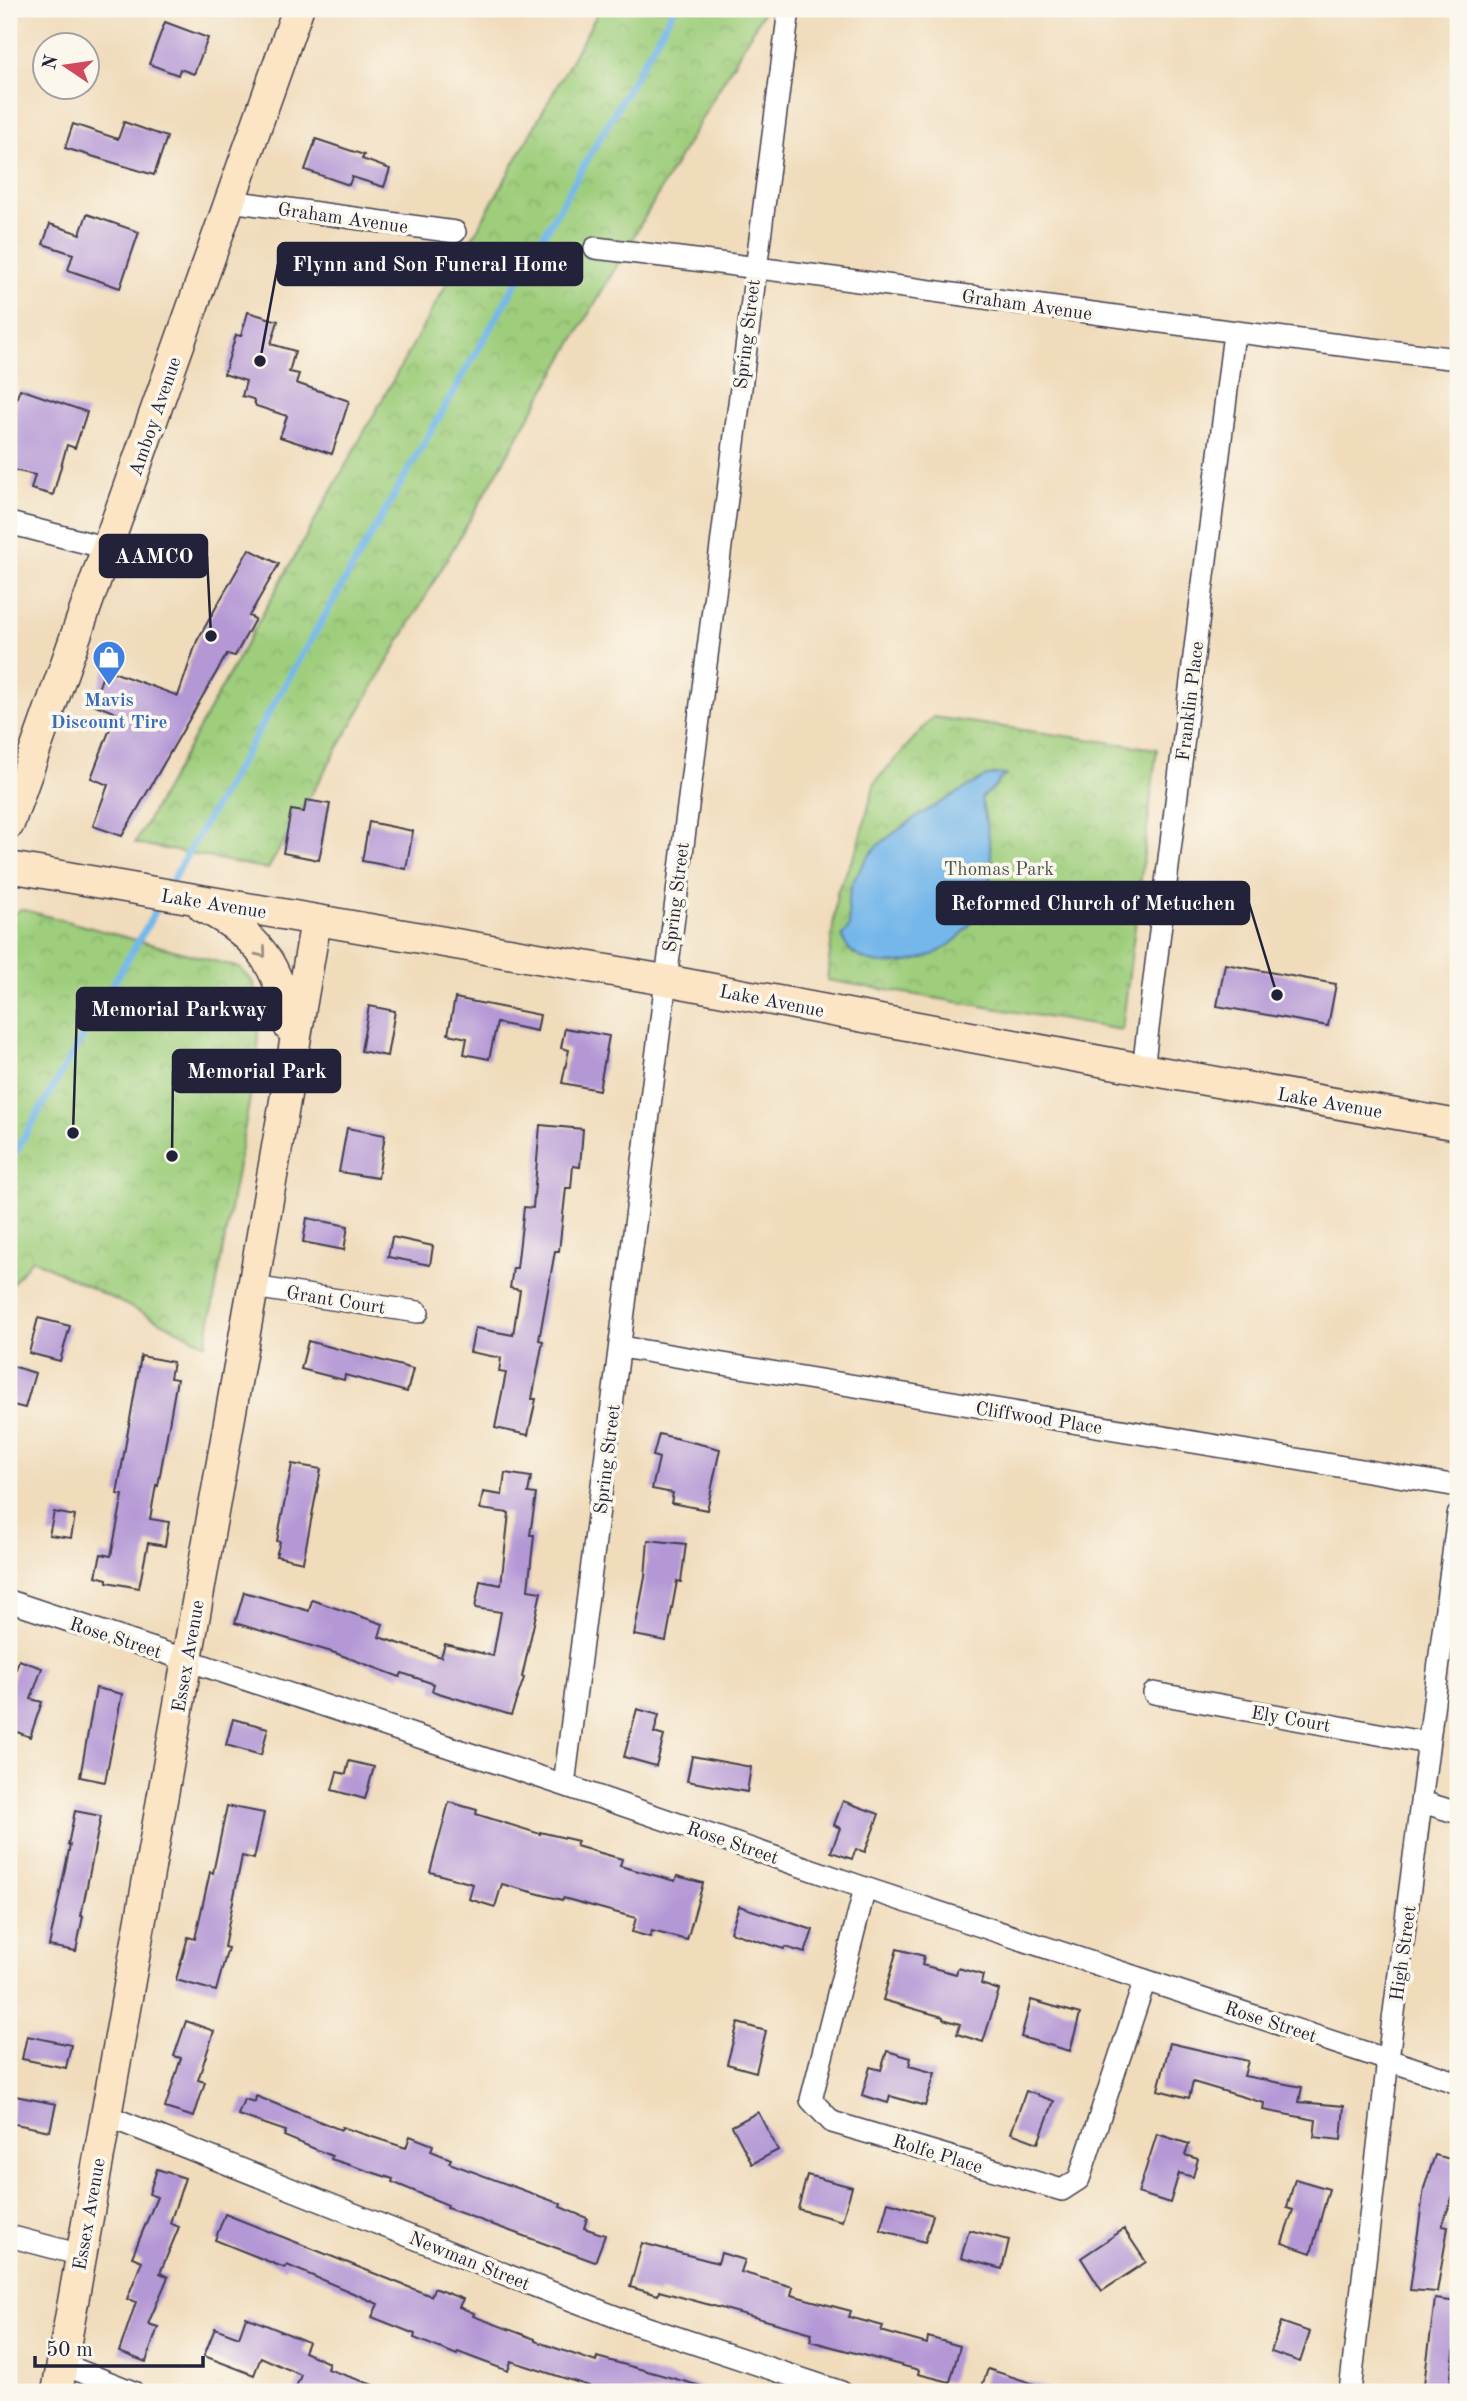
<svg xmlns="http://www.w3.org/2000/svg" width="1467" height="2401" font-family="'Old Standard TT',serif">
<defs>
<pattern id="park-crowns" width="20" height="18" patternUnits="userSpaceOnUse" patternTransform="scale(1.75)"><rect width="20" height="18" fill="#9ece7c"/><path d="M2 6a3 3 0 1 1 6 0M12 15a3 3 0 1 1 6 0" fill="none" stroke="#88b16c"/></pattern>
</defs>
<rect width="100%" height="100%" fill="#fbf7ec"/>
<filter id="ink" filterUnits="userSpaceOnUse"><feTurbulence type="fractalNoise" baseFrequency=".0143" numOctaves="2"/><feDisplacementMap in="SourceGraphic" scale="14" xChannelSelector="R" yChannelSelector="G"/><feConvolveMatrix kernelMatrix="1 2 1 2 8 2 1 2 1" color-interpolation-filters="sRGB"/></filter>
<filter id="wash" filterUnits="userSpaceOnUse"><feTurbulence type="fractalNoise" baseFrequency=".00686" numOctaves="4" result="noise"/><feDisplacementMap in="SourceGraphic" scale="28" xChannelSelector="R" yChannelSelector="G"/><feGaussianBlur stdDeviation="1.57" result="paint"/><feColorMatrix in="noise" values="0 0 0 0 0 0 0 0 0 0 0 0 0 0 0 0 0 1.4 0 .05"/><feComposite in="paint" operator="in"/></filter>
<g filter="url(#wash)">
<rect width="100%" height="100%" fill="#f0dcbb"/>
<path fill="url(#park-crowns)" stroke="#60785c" stroke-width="2" d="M600,9H765L268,869L135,843Z
M933,717L1157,749L1122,1030L827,980L837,892L858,847L875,782Z
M21,909L240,968L254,983L258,1018V1053L206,1344L32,1259L9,1288V917Z"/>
<path fill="#74b7ea" stroke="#4b6c92" stroke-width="2" d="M997,774L1006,775L999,780L996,786L981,798C988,831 998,864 985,898C977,918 963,936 945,948C920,966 853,975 842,936L849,927L848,902L852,883L866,859L878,845L916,817L985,777Z"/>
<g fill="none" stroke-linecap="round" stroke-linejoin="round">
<path stroke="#74b7ea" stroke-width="7" d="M168,888L674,9
M9,1163L161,902"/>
</g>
<g id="blocks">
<path fill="#b497d5" d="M165,22L208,38L194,74L180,69L178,75L149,64Z
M124,122L167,137L154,175L65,148L73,124L118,139Z
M316,139L364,155L362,159L390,169L384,187L352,177L349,185L305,170Z
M87,214L139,232L120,288L68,270L73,254L43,244L50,224L80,234Z
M248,312L278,321L271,344L295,351L289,372L299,374L296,383L349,401L332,454L280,437L287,416L256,406L253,399L242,396L246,381L224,374L236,335L241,336Z
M20,389L87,412L75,448L67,445L53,495L31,489L35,475L9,469V455L15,427L9,425V419Z
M249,549L279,564L249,616L255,619L235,656L227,654L122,836L93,826L108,785L91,778L116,713L93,704L105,669L178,696L197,641Z
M306,800L330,804L319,860L283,853L291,810L304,812Z
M369,822L413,831L406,869L362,861Z
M1225,964L1336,984L1328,1026L1217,1006Z
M455,998L540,1015L537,1031L497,1023L489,1059L464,1054L467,1038L448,1034Z
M369,1006L395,1011L387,1056L361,1051Z
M565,1028L609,1036L599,1090L562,1083L569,1050L561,1048Z
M540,1125L583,1129L580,1167L573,1166L571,1188H566L559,1251H555L539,1340L543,1341L532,1399H536L528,1435L495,1428L506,1373L499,1372L501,1358L470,1352L475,1328L513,1335L520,1290L510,1288L513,1268H517L524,1207L533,1208Z
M347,1128L385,1135L378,1178L339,1172Z
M307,1218L348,1226L344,1250L303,1242Z
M392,1237L433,1246L430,1265L388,1257Z
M38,1318L70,1326L60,1361L29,1353Z
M308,1341L413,1369L407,1392L345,1375L344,1380L301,1369Z
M141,1356L173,1362L170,1378L177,1379L158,1486L156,1485L150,1519L169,1522L165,1546L148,1543L139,1588L107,1582V1579L96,1576L101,1554L111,1556L123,1495L117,1494Z
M9,1365L35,1373L25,1408L9,1404Z
M659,1434L720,1449L707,1510L671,1503L673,1493L652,1489L659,1458L653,1456Z
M292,1464L321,1469L303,1562L276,1556L280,1542L277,1541Z
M505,1473L531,1477L528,1493L536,1494L530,1535H534L528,1590L541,1592L522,1677L524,1678L511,1715L432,1691L434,1684L402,1673L400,1677L335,1653L235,1623L244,1592L309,1611L312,1600L383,1624L379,1637L441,1657L445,1644L493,1656L501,1612L475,1608L480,1581L501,1585L509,1513L480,1509L483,1492L502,1495Z
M54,1512L75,1516L71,1538L49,1535Z
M648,1540L686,1544L681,1582L677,1581L666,1641L634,1635L645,1577Z
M19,1660L42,1668L31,1699L42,1702L30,1737L9,1729V1691Z
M96,1688L122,1694L105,1782L80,1777Z
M637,1709L659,1715L654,1733L664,1736L656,1766L624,1757Z
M233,1719L268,1728L261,1755L226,1745Z
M692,1756L751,1767L747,1792L687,1781Z
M349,1761L374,1767L365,1799L332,1790L337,1772L346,1774Z
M843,1801L879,1814L865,1852L856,1849L852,1859L831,1852L840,1828L834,1825Z
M449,1802L477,1810L476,1814L540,1834V1832L578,1841L576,1846L622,1859L620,1866L675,1881L677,1876L703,1883L687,1940L652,1931L650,1937L632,1932L636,1918L563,1898L562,1900L502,1884L495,1907L469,1899L473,1884L430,1872Z
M227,1806L264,1813L254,1859L242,1856L224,1947L228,1948L216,1991L176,1980L188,1937L195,1939L210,1872L213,1873Z
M75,1811L101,1816L81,1916H83L76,1951L49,1946L70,1845H68Z
M739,1906L813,1930L805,1953L785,1947L784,1949L730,1932Z
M897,1949L924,1956L922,1965L956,1974L958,1968L983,1975L981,1984L999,1990L983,2042L957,2034L960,2024L943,2019V2017L883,2000Z
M1031,2000L1080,2014L1070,2051L1021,2037Z
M186,2021L214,2031L198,2080L205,2082L194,2117L165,2108L181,2058L174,2056Z
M738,2023L766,2031L756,2072L727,2064Z
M27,2036L71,2045L66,2068L22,2059Z
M1170,2043L1248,2061L1244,2076L1302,2087L1299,2102L1344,2106L1341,2140L1314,2137L1316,2120L1263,2110L1264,2103L1193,2082L1189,2098L1158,2090Z
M887,2051L911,2058L909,2066L935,2073L925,2106L890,2096L888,2103L862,2095L870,2067L881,2070Z
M1026,2091L1054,2101L1038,2143L1011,2133Z
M15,2096L56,2104L50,2131L10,2123Z
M256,2096L341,2130L342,2127L406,2148L410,2136L433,2145L431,2151L451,2159L449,2163L561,2204L560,2207L587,2218L584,2228L605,2235L595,2262L447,2208L448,2205L392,2182L393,2179L331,2159L332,2156L284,2136L286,2131L238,2115L244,2099L255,2102Z
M758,2112L778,2150L752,2164L732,2126Z
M1157,2134L1189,2144L1185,2155L1198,2159L1193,2177L1179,2173L1170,2203L1138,2193Z
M1435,2155L1458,2161V2181L1442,2226L1448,2227L1437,2292L1410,2290L1424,2188Z
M157,2169L185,2178L170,2223L179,2227L160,2273L168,2277L148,2324L158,2327L146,2362L119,2352L136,2302L127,2299L142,2261L132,2257L157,2197L149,2194Z
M807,2175L852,2187L842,2221L798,2209Z
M1295,2179L1329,2189L1311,2253L1282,2243L1293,2210L1287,2208Z
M888,2202L933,2215L925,2242L880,2230Z
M225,2214L431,2296L434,2288L463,2299L459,2307L474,2313L473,2316L535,2339V2341L596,2362L597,2357L701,2386L700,2392H588L589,2386L511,2361L508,2371L458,2352L457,2355L414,2338L415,2334L372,2317L378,2304L360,2296L287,2265L285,2268L215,2240Z
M1124,2229L1146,2262L1102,2291L1081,2258Z
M969,2230L1009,2240L1002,2269L961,2258Z
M642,2243L718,2263L721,2253L745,2260L741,2272L793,2287L791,2295L851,2311L849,2317L883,2326L881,2331L927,2344L928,2337L960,2346L950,2382L918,2374L919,2370L810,2341L812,2333L659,2291L658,2295L630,2287Z
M1435,2299L1458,2302V2322L1449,2392H1423Z
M246,2317L308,2342L304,2352L329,2363L327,2369L385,2389V2392H294L301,2375L261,2357L254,2375L204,2356L215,2328L239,2337Z
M1281,2322L1310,2332L1300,2362L1271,2352Z
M988,2369L1050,2389L1049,2392H980Z"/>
</g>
</g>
<g filter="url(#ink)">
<use href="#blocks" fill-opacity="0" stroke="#413e4e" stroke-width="2"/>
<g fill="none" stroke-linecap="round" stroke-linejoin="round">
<defs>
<path id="street" d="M230,201L455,232
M595,248C884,281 1170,327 1458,359
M9,523L107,548
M1143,1069L1234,333
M253,1287L418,1312
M621,1347L1458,1486
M9,1601L564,1785L865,1888L1458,2083
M1154,1693L1428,1743
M564,1785C641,1193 709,600 789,9
M1422,1802L1458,1813
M865,1888L811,2100L832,2122L1062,2190L1079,2179L1145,1980
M105,2115L527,2283L627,2321L841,2392
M9,2236L81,2255
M62,2364L133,2392
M1350,2392L1388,2059L1458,1515"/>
<path id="secondary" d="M9,824L298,9
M9,867L665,980L1132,1067L1458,1125
M203,907C260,936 280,967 290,1028
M57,2392L253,1287L316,920"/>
</defs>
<use href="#street" stroke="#413e4e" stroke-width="24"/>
<use href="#secondary" stroke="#413e4e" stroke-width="33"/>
<use href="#street" stroke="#fff" stroke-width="21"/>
<use href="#secondary" stroke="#fce5c4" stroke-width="30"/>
</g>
<defs><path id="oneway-chevron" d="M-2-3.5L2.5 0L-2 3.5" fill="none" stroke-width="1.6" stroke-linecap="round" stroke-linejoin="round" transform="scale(1.75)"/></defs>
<use stroke="#9a8d86" href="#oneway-chevron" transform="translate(262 953) rotate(51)"/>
</g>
<defs>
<symbol id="shop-pin" viewBox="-11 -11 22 30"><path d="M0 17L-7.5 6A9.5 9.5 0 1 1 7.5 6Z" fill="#3f7fe0" stroke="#fbf7ec"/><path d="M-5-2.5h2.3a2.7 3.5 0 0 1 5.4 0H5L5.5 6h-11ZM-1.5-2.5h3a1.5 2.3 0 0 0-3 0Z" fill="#fff"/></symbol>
</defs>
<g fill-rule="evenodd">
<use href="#shop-pin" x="90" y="638" width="38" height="52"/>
</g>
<g text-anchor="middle" stroke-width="7" stroke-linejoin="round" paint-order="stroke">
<g font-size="19" fill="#22223b" stroke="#fbf7ec">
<text transform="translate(343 217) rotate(8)" y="7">Graham Avenue</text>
<text transform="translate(1027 304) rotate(8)" y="7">Graham Avenue</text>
<text transform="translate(746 334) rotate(-83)" y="7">Spring Street</text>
<text transform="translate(154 416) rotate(-71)" y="7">Amboy Avenue</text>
<text transform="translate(1189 701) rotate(-83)" y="7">Franklin Place</text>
<text transform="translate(675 897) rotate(-83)" y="7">Spring Street</text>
<text transform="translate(214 903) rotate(9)" y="7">Lake Avenue</text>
<text transform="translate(772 1000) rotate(11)" y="7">Lake Avenue</text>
<text transform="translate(1330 1102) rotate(10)" y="7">Lake Avenue</text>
<text transform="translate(336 1299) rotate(9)" y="7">Grant Court</text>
<text transform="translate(1039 1417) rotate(9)" y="7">Cliffwood Place</text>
<text transform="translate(606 1459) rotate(-83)" y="7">Spring Street</text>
<text transform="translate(116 1637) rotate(18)" y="7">Rose Street</text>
<text transform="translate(187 1656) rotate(-80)" y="7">Essex Avenue</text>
<text transform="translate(1291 1718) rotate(10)" y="7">Ely Court</text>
<text transform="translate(733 1842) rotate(19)" y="7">Rose Street</text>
<text transform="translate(1402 1953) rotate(-82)" y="7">High Street</text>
<text transform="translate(1271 2021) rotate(18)" y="7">Rose Street</text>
<text transform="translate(938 2153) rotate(17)" y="7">Rolfe Place</text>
<text transform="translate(88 2214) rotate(-80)" y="7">Essex Avenue</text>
<text transform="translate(470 2260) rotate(22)" y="7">Newman Street</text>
</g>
<g font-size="19" font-weight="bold" fill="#366cbe" stroke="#fbf7ec">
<text x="109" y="706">Mavis<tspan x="109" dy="22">Discount Tire</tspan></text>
</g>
<g font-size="19" fill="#47564e" stroke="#fbf7ec">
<text x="999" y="875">Thomas Park</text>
</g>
</g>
<path fill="none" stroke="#22223b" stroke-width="2.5" d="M260 361L278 264M211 636L207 556M1277 995L1249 903M73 1133L77 1009M172 1156L173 1071"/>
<g fill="#22223b" stroke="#fbf7ec" stroke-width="2.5">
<circle cx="260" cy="361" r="7"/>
<circle cx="211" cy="636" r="7"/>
<circle cx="1277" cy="995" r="7"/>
<circle cx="73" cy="1133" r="7"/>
<circle cx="172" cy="1156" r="7"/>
</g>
<g fill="#22223b" stroke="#22223b" stroke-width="2.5">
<rect x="278" y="243" width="304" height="42" rx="7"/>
<rect x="100" y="535" width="107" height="42" rx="7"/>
<rect x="937" y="882" width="312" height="42" rx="7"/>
<rect x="77" y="988" width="204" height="42" rx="7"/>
<rect x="173" y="1050" width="167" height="42" rx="7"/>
</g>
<g font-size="21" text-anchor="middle" font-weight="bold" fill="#fff">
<text x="430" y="271">Flynn and Son Funeral Home</text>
<text x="154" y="563">AAMCO</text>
<text x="1093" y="910">Reformed Church of Metuchen</text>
<text x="179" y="1016">Memorial Parkway</text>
<text x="257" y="1078">Memorial Park</text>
</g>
<rect width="1467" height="2401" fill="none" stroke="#fbf7ec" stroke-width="35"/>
<g transform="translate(66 66) rotate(283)"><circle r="33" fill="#fbf7ec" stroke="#a4a2a5" stroke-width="2"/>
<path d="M0-5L12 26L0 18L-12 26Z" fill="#d1495b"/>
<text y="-10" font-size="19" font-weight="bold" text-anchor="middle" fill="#22223b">N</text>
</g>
<path d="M35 2356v10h168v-10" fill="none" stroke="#22223b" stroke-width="3.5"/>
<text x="46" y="2356" font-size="21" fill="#22223b" stroke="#fbf7ec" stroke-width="5" paint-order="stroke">50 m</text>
</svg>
